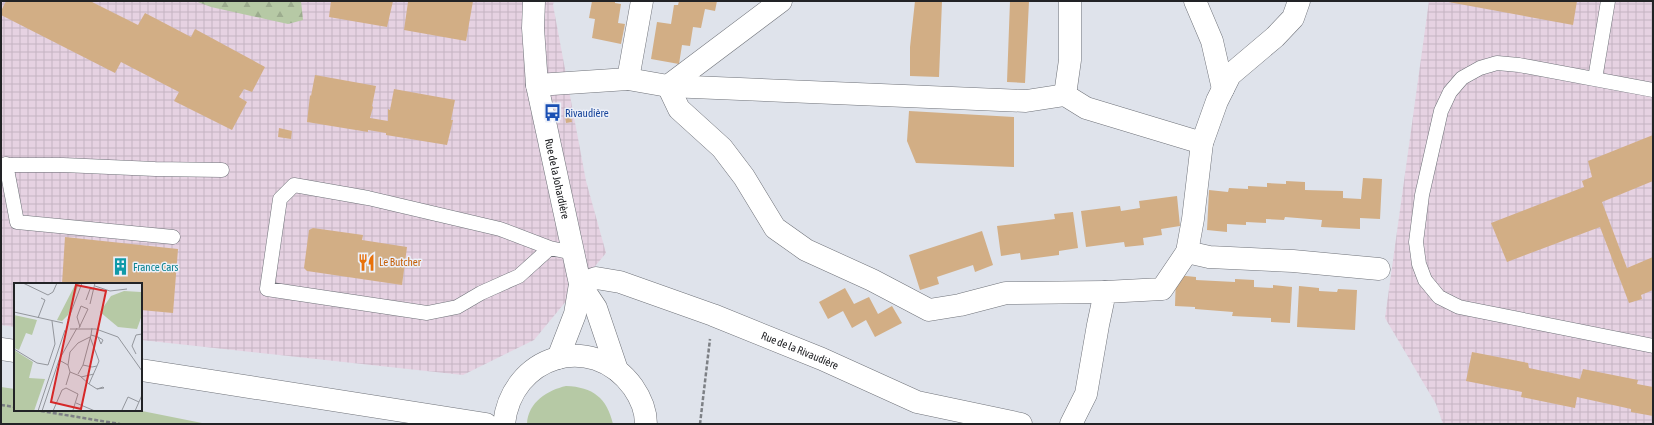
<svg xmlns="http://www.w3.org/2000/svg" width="1654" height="425" font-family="'Asap Condensed',sans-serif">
<defs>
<pattern id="industrial-grid" width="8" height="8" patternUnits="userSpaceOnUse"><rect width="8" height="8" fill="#e6d2e2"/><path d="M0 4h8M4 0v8" fill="none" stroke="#c5b4c2"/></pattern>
<pattern id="forest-firs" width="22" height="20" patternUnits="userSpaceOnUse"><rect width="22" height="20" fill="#b6c9a5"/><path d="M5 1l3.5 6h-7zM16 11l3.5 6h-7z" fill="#9cac8e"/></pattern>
</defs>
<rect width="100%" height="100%" fill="#dfe3eb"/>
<path fill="url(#industrial-grid)" d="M1,1H554L553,5L586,181L606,253L534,340L463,375L141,340V284H15V327L1,325Z
M1429,1H1653V424H1443L1436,404L1385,318Z"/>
<path fill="#b6c9a5" d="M566,386C593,387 607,398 613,424H527C528,402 548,390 566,386Z
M1,387L15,389V410H137L207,424H1Z"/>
<path fill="url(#forest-firs)" d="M195,1H301L303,20L288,24L211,7Z"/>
<path fill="#d2ae85" d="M6,1H90L138,25L145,13L191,37L195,29L265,67L252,92L244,89L239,97L247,102L232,130L174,101L179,92L121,62L115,73L1,15V11Z
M331,1H393L387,27L329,17Z
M410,1H473L466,41L404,30L408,2Z
M592,1H615V3L621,4L618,23L625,24L621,44L592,38L595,19L589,18Z
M679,1H717L715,11L705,9L701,28L693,27L690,46L682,45L679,64L651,59L657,22L671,24L674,5H678Z
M915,1H942L939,77L910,76V47Z
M1010,1H1029L1025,83L1007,82Z
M1443,1H1577L1573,25Z
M315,75L376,86L372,106L373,107L370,118L388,121V109L390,110L394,89L455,100L451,120H453L447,145L386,135V133L368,130V132L307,122L310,95L311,96Z
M570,110L572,122L566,123L564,111Z
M909,111L1014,117V167L916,163L907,141Z
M279,128L292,131L291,139L278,137Z
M1653,135V181L1602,202L1627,268L1653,257V290L1641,295L1642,299L1629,303L1600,227L1507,262L1491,223L1584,187L1582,181L1592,177L1588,161Z
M1363,178L1382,179L1380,219L1360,218V229L1321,227L1322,220L1285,217L1284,220L1266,219V223L1246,222V225L1227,224V232L1207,230L1209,190L1228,192L1229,188L1248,189V186L1267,187V183L1286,184V181L1305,182V190L1343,191V198L1361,199Z
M1177,196L1180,226L1161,229L1162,235L1143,238L1144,245L1125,247L1124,242L1086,247L1081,211L1120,206L1121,211L1140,208L1139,201Z
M1073,212L1078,248L1059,251V255L1021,260L1020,253L1001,256L997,226L1055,219L1054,214Z
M313,228L363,235L362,240L407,247L402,285L307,271L304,268L309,230Z
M982,231L993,265L975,272L973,265L937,277L939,284L920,290L909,255Z
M65,237L178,249L173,313L141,310V284H62Z
M1176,275L1196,277V280L1235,282V279L1254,280V287L1273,288V285L1292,287L1290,323L1271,322V318L1232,316L1233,312L1195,309V307L1175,306Z
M1299,286L1319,288V291L1337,292L1338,289L1357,290L1355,330L1297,327Z
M845,288L854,304L869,297L878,314L892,306L902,323L875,337L866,320L852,328L843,311L828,319L819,302Z
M1472,352L1528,363L1529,368L1580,379L1583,369L1638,380L1637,384L1653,387V416L1631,412V409L1577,397L1575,408L1521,397L1522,392L1466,381Z"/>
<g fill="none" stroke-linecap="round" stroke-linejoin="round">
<defs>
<path id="service" d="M1595,79L1608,1
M1653,90L1519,65L1497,63L1480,68L1462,78L1450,92L1441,111L1422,195L1416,242L1419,264L1425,280L1439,297L1459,307L1653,346
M6,164L17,222L173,237
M1,165H63L155,169L222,170
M550,248L519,276L481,293L457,307L427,313L267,289L280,199L294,185L368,198L500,229L550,248L573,253"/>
<g id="minor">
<path d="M781,1L668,86L679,109L722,148L744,177L775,228L806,250L872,280L929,310L960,305L1006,293L1105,292"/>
<path d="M1195,1L1212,41L1223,89"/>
<path d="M628,79L668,86L1026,101L1065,95L1086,108L1202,143"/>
<path d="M537,85L628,79L642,1"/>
<path d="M1065,95L1070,60V1"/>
<path d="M1187,252L1209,257L1293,261L1379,269"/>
<path id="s1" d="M580,284L596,278L620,282L713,315L822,359L917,402L1021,424"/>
<path d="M1071,424L1086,394L1098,325L1105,292L1162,289L1187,252L1193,219L1202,143L1217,101L1230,75L1275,37L1293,18L1299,1"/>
</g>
<g id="tertiary">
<path id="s2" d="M534,1L533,28L537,85L580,284L575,314L558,358"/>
<path d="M580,284L596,308L617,370"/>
</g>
<path id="secondary" d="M1,349L15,351
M141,370L486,424
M504,424C511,356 591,330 633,387C640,397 646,411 646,424"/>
</defs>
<use href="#service" stroke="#6f7279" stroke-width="15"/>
<use href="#minor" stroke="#6f7279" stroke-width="23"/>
<use href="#tertiary" stroke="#6f7279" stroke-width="23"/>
<use href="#secondary" stroke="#6f7279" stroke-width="23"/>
<path stroke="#7d8085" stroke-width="2.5" stroke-dasharray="4 2" stroke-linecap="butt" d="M1,405L15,407
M35,410L120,424
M700,424L710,339"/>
<use href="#service" stroke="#fff" stroke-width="14"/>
<use href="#minor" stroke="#fff" stroke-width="22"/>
<use href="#tertiary" stroke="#fff" stroke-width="22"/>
<use href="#secondary" stroke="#fff" stroke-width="22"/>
</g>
<defs>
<symbol id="bus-bare" viewBox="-9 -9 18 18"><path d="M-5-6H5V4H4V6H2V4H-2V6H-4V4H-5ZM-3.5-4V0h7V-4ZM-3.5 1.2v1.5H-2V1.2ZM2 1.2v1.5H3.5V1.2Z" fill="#1a4fb4" stroke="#ecf0f9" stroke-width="2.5" paint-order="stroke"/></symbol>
<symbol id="restaurant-bare" viewBox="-9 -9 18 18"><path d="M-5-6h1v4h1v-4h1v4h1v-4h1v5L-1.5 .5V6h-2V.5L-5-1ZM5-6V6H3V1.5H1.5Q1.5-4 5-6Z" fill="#e8710a" stroke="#ecf0f9" stroke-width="2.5" paint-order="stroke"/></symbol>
<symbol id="building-bare" viewBox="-9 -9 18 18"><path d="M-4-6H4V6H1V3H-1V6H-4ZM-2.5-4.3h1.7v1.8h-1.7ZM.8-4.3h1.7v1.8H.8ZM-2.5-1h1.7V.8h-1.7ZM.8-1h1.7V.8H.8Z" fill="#0f9aa8" stroke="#ecf0f9" stroke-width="2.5" paint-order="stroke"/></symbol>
</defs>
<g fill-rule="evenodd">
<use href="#bus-bare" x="540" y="100" width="25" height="25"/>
<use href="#restaurant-bare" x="354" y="250" width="25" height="25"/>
<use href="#building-bare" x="108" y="254" width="25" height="25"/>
</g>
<g text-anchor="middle" stroke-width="3" stroke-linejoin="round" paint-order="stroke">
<g font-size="11" fill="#164399" stroke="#ecf0f9" text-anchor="start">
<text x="565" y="117">Rivaudière</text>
</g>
<g font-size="11" fill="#222326" stroke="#ecf0f9">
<text dy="4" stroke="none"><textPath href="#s2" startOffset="180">Rue de la Johardière</textPath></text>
<text dy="4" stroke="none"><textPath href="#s1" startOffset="234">Rue de la Rivaudière</textPath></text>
</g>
<g font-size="11" fill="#c56008" stroke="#ecf0f9" text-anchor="start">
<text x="379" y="266">Le Butcher</text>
</g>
<g font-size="11" fill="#0d838f" stroke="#ecf0f9" text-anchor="start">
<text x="133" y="271">France Cars</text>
</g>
</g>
<g transform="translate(14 283)">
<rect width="128" height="128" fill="#dfe3eb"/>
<path d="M62,0H65L54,32L48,38L43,37ZM0,32L23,37L18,52L12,50L5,67L0,65ZM0,67L19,79L15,95L31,96L20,128H0Z" fill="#b6c9a5"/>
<path d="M110,8L127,9L128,32L123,46L104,44L86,29L97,13Z" fill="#b6c9a5"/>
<path fill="none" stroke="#93969c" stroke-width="1" d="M9,0L34,12L39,9L43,0M81,3L96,8L113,6M72,17L76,6H80M76,21L81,0M0,29L49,40M24,35L31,17L27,15M54,37L68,0M65,45L74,26L67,23L63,34L66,44M78,45L77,52L84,54L89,57L87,61L84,54M56,46H82L104,54L128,88M0,66L23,80L34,82L41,61L38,38M122,71L118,63L122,52L128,51M45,77L54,82L56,89L66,93L75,101L83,83M54,82L56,69L64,60L76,54L85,78L83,83L78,84L69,82M64,91L69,82L77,52M67,94L80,91M75,101L83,106L90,105L89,104L83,106M52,102L56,89M62,120L81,128M108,127L114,114L125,119M24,128L51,47M28,128L45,77L63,45M39,128L48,107L52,105L64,111L59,127M121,128L128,112"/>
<path fill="#d62828" fill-opacity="0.15" stroke="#d62828" stroke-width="2" d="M62,2L92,8L67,126L37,119Z"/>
<rect width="128" height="128" fill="none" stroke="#222326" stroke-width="2"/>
</g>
<rect width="1654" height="425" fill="none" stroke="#222326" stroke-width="4"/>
</svg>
